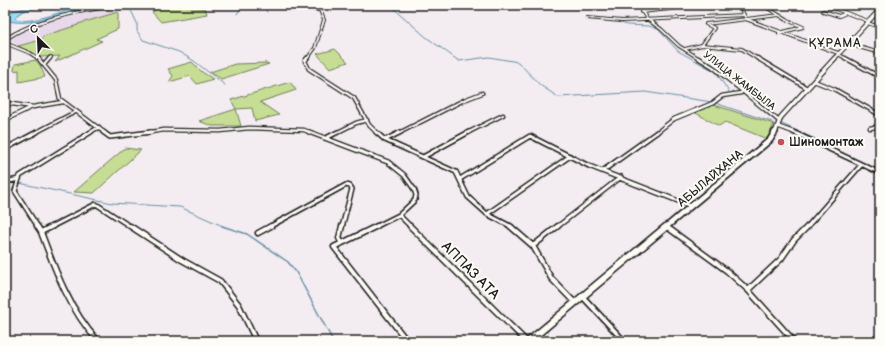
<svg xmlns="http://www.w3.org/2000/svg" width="885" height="346" font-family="'Balsamiq Sans',sans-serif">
<rect width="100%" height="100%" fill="#f3ecf1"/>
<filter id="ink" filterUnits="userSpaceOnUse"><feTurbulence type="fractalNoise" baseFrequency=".025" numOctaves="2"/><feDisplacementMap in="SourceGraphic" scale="8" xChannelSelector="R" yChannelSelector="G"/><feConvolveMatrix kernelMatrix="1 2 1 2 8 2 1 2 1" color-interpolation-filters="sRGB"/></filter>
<g filter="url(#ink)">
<path fill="#e7d9ea" d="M124,5L127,7V10L78,24V25L43,36L41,40L20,45L14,44L10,37L11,35L39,24Z"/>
<path fill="#c5de94" stroke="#707d58" d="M154,5H189L190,7L205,8L207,14L161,22L152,12L157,9Z
M118,12V29L96,39L102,41L55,62L60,56L41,57L18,46L41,40L43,36L78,25V24Z
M335,49L348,62L330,68L317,54Z
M36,60L40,65L45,77L19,82V70L14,71L15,64Z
M192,62L202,72L213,79L197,84L190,76L169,82L173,76L168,69Z
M266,63L269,64L221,79L210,72L235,64Z
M290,82L296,90L260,102L279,115L255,121L252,108L236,109L241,126H212L199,121L236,109L231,100Z
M714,105L774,124L767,139L725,122L719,126L694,112Z
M125,148L141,150L94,193L74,192Z"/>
<path fill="#97dcf9" stroke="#668fa1" d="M37,5H52C41,7 22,7 15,18C29,27 68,8 84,5C88,4 93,5 97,5C71,10 32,29 6,20L7,14L13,11Z"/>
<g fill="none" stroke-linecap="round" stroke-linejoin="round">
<path stroke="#668fa1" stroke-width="1" d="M131,5L129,6L137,23V31L143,40L179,52L194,61L225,85
M263,5L267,12
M390,5L426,37L459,61L489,57L518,62L540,85L558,97L645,92L712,102
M237,14L241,8L255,5
M618,22L627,25L649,26L658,29L678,51L716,72L729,92
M715,103L772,122
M782,124L835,148L851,158
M19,183L112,203L180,207L225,227
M5,184L16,183"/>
<path stroke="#668fa1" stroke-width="1.5" d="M222,226L247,234L288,262L296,272L333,341"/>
<defs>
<path id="minor-far3" d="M638,5L647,19L661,29L679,46L700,59
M745,5L742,11L746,19L838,53
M763,5L787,20L803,27L779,33
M825,5L868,21
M823,11L839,16L846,13
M641,12L706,5
M875,15L880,17
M587,18L622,21L744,15
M867,23L880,27
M5,40C32,19 86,10 120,5
M5,43L30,53L39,59
M848,44L880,53
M702,45L742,49L758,59
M685,49L702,45L714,28L706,24L779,15
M838,54L847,59
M49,59L51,57
M307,59L315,48L324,20L320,10H315L312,5"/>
<path id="minor-far2" d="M38,58L56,80L60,99L105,133
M307,58L305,61L309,69L354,98L369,125L377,133
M698,58L713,67L779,121
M757,58L807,88
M845,58L880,77
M44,65L50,58
M814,81L834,89L880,115
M5,103L33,107L63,102
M5,120L32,107
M777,126L796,133
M870,128L880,126
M35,133L75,112
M89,133L99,127
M144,133L164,130L220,131L249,128L304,130L312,133
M336,133L356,123L367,120
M399,133L464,100L482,93
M467,133L503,115
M656,133L674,119L713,103L722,96L741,93"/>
<path id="minor-far1" d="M103,132L110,137L151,132
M309,132L388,162L404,175L414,189L416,195L415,200L399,215L375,227
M376,132L385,140L456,172L468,197L487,214L512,227
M793,132L880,173
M326,138L338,132
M385,140L401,132
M5,149L37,132
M423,157L469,132
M604,170L657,132
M460,179L530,136L589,166L691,206
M5,182L19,179
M487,214L570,156
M399,215L411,227
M38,227L15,191L20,176L91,132
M51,227L96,204L131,227
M269,227L346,185L350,186L352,189L342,227
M557,227L621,177
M807,227L861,165"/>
<path id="minor" d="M37,226L41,232C55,270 70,311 98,341
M130,226L182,260L220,281L239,305L256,341
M377,226L334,247L407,341
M410,226L526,341
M510,226L533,246L551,278L575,303
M667,227L727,271L748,290L794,341
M41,232L53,226
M258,233L271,226
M341,242L339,238L342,226
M533,246L558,226
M748,290L781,259L794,240L808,226
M583,297L624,341"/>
<path id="secondary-far3" d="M834,59L880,9"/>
<path id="secondary-far2" d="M775,133L781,117L835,58"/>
<path id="secondary-far1" d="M666,227L770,140L775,132"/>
<path id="secondary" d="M529,341L667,226"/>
</defs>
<use href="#minor-far3" stroke="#1c1c1c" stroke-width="4"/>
<use href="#minor-far2" stroke="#1c1c1c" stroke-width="5"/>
<use href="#minor-far1" stroke="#1c1c1c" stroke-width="6"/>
<use href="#minor" stroke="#1c1c1c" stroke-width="7"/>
<use href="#secondary-far3" stroke="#1c1c1c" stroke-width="5"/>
<use href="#secondary-far2" stroke="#1c1c1c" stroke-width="6"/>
<use href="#secondary-far1" stroke="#1c1c1c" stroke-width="8"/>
<use href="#secondary" stroke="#1c1c1c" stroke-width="9"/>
<use href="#minor-far3" stroke="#fdfcf7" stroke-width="2"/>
<use href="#minor-far2" stroke="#fdfcf7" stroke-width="2.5"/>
<use href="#minor-far1" stroke="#fdfcf7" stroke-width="3"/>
<use href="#minor" stroke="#fdfcf7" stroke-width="4"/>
<use href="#secondary-far3" stroke="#fdfcf7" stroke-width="3"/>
<use href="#secondary-far2" stroke="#fdfcf7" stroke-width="3.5"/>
<use href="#secondary-far1" stroke="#fdfcf7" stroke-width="4.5"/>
<use href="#secondary" stroke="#fdfcf7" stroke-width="6"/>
</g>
</g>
<circle fill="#d1495b" stroke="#fdfcf7" stroke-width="1.5" cx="781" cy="142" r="4"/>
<g text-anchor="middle" stroke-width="4" stroke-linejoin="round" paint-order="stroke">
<g font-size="10" fill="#1c1c1c" stroke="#fdfcf7">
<text transform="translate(740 80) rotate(38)" y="4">УЛИЦА ЖАМБЫЛА</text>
</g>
<g font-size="12" letter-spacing="1" fill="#1c1c1c" stroke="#fdfcf7">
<text x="835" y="47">ҚҰРАМА</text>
</g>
<g font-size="12" font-weight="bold" fill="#1c1c1c" stroke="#fdfcf7" text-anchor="start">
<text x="789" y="146">Шиномонтаж</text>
</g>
<g font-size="12" fill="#1c1c1c" stroke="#fdfcf7">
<text transform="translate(710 178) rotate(-40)" y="4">АБЫЛАЙХАНА</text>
</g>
<g font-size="14" fill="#1c1c1c" stroke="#fdfcf7">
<text transform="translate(471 270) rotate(45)" y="5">АППАЗ АТА</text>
</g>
</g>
<rect width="885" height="346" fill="none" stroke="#fdfcf7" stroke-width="20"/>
<rect x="10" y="10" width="865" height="326" fill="none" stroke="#1c1c1c" stroke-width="1.5" filter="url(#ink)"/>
<g transform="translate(38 38) rotate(336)" stroke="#fdfcf7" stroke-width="3" paint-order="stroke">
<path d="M0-3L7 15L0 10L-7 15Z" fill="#1c1c1c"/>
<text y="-6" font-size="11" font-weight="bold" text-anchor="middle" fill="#1c1c1c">С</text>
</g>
</svg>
